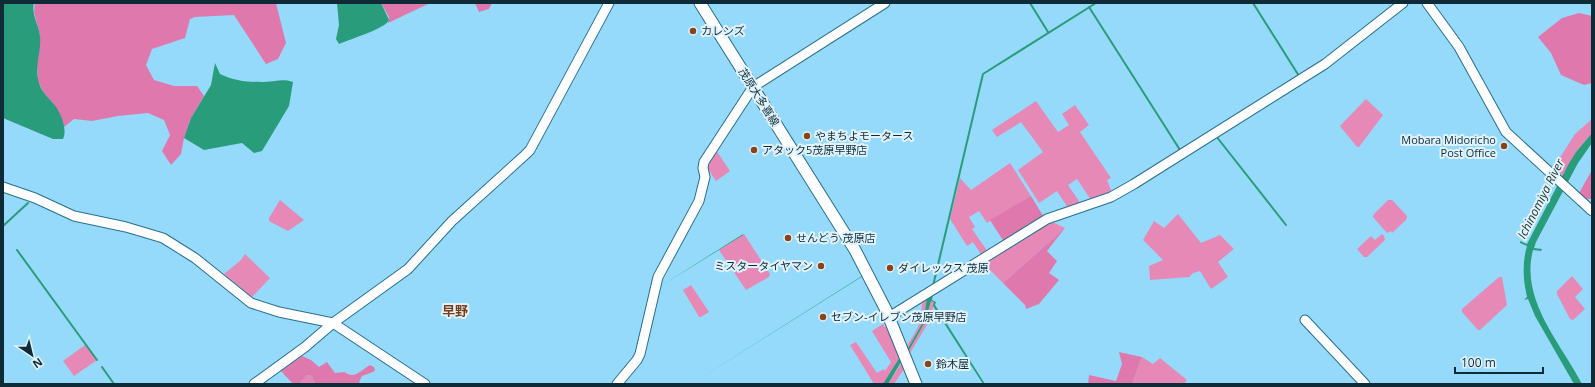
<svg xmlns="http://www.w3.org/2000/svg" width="1595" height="387" font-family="'Open Sans','Noto Sans JP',sans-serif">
<rect width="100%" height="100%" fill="#95dafb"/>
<path fill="#e689b7" d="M1366,99L1383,115L1359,147H1357L1340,126Z
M1036,101L1058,132L1069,125L1062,114L1075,105L1089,125L1080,132L1111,178L1107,180L1112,193L1091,200L1077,179L1068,185L1081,204L1068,208L1057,191L1039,203L1018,170L1043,152L1021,122L997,137L992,130Z
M1592,119V133L1576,152L1561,178L1552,170L1575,134Z
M716,150L730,171L716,181C705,164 705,167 716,150Z
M1010,163L1031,196L987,223L979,211L969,217L975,227L972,229L988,252L982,256L973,242L967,246L950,219L960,178L971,190Z
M280,200L304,220L288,231L269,221V218Z
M1388,200H1392L1407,216L1406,220L1392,233L1391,231L1387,233L1373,217L1374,214Z
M1178,214L1201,243L1220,235L1234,249L1218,262L1228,277L1211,289L1200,271L1193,273L1189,277L1150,280L1149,266L1163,260L1143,240L1154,221L1164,228Z
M1052,222L1065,228L1003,283L987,267V262Z
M744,234L770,274L769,277L746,290L719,250Z
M1382,234L1384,236L1385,240L1367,257H1364L1357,249L1371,236L1375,240Z
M245,254L270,278L252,297L224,274L241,260Z
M1572,276L1583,289L1575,297L1585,309L1573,320L1570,319L1557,294V291Z
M1499,277H1502L1507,305L1480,330H1478L1462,312V309Z
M691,285L709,312L701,317H699L683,290Z
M927,298L923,322L907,350L906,347C911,339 920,327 921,317C922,311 921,307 923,301Z
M931,301L935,302L928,323L909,355L908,352L925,322Z
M883,324L885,327H887L900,357L884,384H874L850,345L856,342L877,373L884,369L885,371L891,362L872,331Z
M85,345L97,360L74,376L63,361Z
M1142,357L1153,364L1160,358L1187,380L1184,384H1132Z
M902,362L904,369L894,384H888Z
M307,375L312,376L315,384H299Z"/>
<path fill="#df79ad" d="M35,3H276L286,43L278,59L266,64L234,15L195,17L190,19L185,38L152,49L146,65L154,80L174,86H197L204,96L191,118L184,138L181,154L171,165L162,151L170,135L164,120L148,113L118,116L92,121L74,119L64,127L58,111L52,102L44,93L38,81L37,63L40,35L34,12Z
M381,3H430L388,23L389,17Z
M475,3H492L489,9L479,12Z
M1579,13L1592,16V83L1584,85L1561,75L1551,53L1538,37L1562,18Z
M1592,170V199H1586L1579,193Z
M1031,196L1042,214L1043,218L1004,242L990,220Z
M1065,228L1047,251L1057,261L1049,273L1059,280L1039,304L1026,309L1025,305L1003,283Z
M1119,352L1142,357L1132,384H1088L1089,375L1116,381L1122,364Z
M302,356L311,360L319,367L327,362L335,373L344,372C355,380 361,370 370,365L374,367L375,370L373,372L362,376L359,382L361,384H315L312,376L307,375L299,384H293L281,371Z"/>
<path fill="#299c7c" d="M3,3H34C31,14 39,25 40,36C42,53 32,69 41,88C44,94 48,97 52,102C60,110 68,129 63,139H53L3,118Z
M337,3H381L389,20C385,29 350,39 339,44L336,39L339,25Z
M215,63L220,74C234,81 247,82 262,82C273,82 284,78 293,82L289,106L262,151L254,153L242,143L204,150L184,138L191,118L211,85Z
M1592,133V143L1578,163L1536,242L1534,248L1542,249L1541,251L1533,250C1520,300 1560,342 1582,384H1574L1535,316L1528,299L1524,300L1527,297C1523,280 1522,263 1527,246L1520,243V241L1527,244L1568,165L1576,152Z
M743,234V235L661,286Z
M841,237L863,276L691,384L862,276Z
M933,294L932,300L936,302L935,305L985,384H983L933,306L934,302L931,301L925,322L908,352L907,350L923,322L927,298Z
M900,357L901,362L888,384H883Z"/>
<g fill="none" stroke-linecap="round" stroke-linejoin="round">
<path stroke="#299c7c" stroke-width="2" d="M1030,3L1048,32
M1253,3L1299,76
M1089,7L1180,150
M1216,136L1286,225
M3,226L28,203
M17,250L97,360
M933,286L983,74L1096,3
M102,367L114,384"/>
<defs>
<path id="tertiary" d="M1427,3L1459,47L1506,132L1592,211
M3,187L35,198L74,216L126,227L163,238L195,258L251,303L279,312L333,323L425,384
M889,317L1047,219L1111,197L1134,184L1325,64L1403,3
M1305,320L1365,384
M254,384L305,347L333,323L408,269L452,221L525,155L530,150L609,3
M617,384L637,360L640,354L658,277L699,201L705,177L703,168L704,162L753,87L885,3"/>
<path id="primary" d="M700,3L855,250L886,310L916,384"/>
</defs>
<use href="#tertiary" stroke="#296f8c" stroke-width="11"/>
<use href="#primary" stroke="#296f8c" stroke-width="13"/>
<use href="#tertiary" stroke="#fff" stroke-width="9"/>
<use href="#primary" stroke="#fff" stroke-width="11"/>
</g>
<g fill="#884418" stroke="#e0f3fd" stroke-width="1.5">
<circle cx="693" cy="31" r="4"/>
<circle cx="807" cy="136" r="4"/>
<circle cx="1504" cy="146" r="4"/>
<circle cx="754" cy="150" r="4"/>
<circle cx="788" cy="238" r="4"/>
<circle cx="821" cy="266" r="4"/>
<circle cx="890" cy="268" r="4"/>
<circle cx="823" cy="317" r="4"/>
<circle cx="928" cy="364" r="4"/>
</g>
<g text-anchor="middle" stroke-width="4" stroke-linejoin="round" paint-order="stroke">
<g font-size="11" fill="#0e2b37" stroke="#e0f3fd" text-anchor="start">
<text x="701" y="35">カレンズ</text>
<text x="815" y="140">やまちよモータース</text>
<text x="1496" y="144" text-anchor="end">Mobara Midoricho<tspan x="1496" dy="13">Post Office</tspan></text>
<text x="762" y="154">アタック5茂原早野店</text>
<text x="796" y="242">せんどう 茂原店</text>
<text x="813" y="270" text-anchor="end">ミスタータイヤマン</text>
<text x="898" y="272">ダイレックス 茂原</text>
<text x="831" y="321">セブン-イレブン茂原早野店</text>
<text x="936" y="368">鈴木屋</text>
</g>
<g font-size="11" fill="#0e2b37" stroke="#e0f3fd">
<text transform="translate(759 97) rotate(58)" y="4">茂原大多喜線</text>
</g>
<g font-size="12" font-style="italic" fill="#183027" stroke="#e0f3fd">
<text transform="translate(1541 199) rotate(-63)" y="4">Ichinomiya River</text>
</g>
<g font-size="13" font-weight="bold" fill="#7b3d16" stroke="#e0f3fd">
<text x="455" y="316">早野</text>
</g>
</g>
<rect width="1595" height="387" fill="none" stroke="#0e2b37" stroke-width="8"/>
<g transform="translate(32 355) rotate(145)" stroke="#e0f3fd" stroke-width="3" paint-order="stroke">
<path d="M0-3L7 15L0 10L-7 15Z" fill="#0e2b37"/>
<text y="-6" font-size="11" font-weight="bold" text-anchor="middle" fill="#0e2b37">N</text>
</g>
<path d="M1455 367v6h88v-6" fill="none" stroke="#0e2b37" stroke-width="2"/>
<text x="1461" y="367" font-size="12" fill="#0e2b37" stroke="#e0f3fd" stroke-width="3" paint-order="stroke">100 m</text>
</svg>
